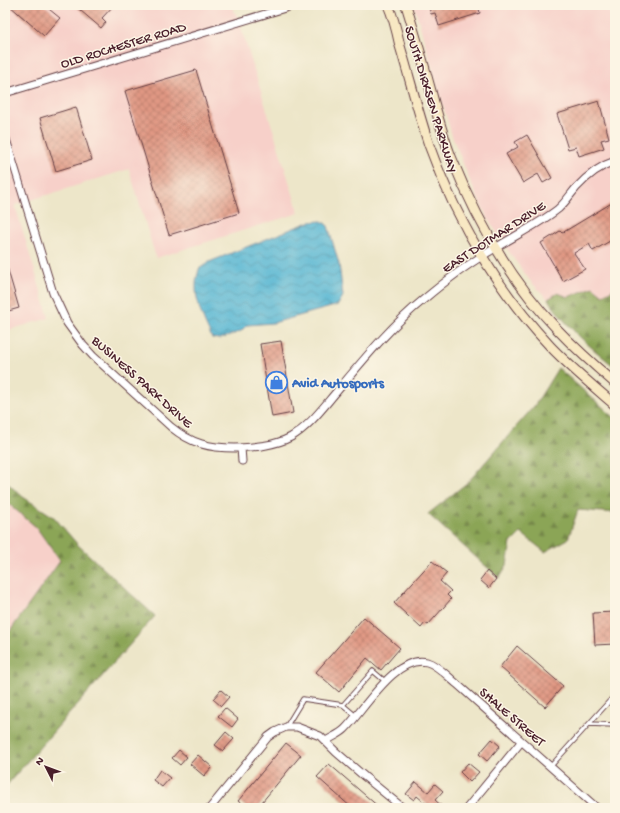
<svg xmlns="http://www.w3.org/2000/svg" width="620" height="813" font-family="'Gochi Hand',sans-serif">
<defs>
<pattern id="forest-firs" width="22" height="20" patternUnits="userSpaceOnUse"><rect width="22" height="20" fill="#8ba557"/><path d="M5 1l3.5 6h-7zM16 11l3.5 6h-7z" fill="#748648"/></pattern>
<pattern id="water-waves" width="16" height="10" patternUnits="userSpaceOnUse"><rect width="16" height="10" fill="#54b6d3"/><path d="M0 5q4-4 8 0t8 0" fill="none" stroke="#4893ab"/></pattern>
<pattern id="building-cross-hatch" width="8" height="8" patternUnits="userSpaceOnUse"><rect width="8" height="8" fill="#e09783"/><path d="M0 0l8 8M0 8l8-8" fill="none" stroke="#b87b6b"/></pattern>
</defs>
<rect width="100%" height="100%" fill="#fcf5e5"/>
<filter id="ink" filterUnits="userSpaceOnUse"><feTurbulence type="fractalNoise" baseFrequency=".025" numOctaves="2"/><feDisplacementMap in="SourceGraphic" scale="8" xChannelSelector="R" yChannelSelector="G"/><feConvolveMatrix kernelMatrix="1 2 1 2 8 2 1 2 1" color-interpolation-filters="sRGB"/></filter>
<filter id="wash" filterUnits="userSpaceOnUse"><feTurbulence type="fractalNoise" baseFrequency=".012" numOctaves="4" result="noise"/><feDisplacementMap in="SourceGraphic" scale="16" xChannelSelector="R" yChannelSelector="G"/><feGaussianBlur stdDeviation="0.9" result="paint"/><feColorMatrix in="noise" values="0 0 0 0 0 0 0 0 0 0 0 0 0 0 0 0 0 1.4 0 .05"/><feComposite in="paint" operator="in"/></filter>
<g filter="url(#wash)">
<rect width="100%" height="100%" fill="#ede6c9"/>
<path fill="#f7d0c9" d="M5,5H231L238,18L299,213L156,258L129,169L15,205L49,318L5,331Z
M414,5H615V288L603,295L593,287L568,297L558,293L548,299L531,282L511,255L487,217L470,181L452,136Z
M5,501L36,527L60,561L5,638Z"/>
<path fill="url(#forest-firs)" stroke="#6a6241" d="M593,287L603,295L615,288V367C590,347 565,326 548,299L558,293L568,297Z
M558,368L615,418V513L578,510L568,539L545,552L521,533L511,543L507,565L499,578L428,514L468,482L535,405Z
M5,481L23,497L54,517L78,545L155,616L5,787V638L60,561L36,527L5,501Z"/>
<path fill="url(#water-waves)" stroke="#4f6a7f" d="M322,221L328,226L339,264L343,296L338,305L273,323L247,325L241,331L229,336L219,339L212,338C204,322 195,302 196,284C196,279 198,274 199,269L209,262L309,222Z"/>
<g id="blocks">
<path fill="url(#building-cross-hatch)" d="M9,5H44L60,18L44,36Z
M74,5H114L102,18L106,22L101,28Z
M428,5H478L480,13L439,26L435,13L431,14Z
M196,70L239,213L169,235L125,91Z
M599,101L609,138L601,140L604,148L579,156L576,147L568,149L557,114Z
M76,107L92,160L56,171L40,118Z
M527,135L552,178L543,183L538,174L523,183L506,154L518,147L515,142Z
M615,201V238L593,251L589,244L574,253L585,269L563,281L541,243L560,231L562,233Z
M7,267L19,308L5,312V268Z
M281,341L293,413L272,417L260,344Z
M432,561L447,573L440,581L451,591L447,595L451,599L428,625L425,623L421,628L394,603Z
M487,571L496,579L489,588L480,580Z
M615,612V644L595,645L593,613Z
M364,617L400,648L381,670L367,658L339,692L316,672Z
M517,646L563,686L545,707L500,667Z
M221,690L229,697L221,706L213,699Z
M225,708L238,719L232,727L218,716Z
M226,732L234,739L223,751L215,745Z
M492,739L500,746L487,761L479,754Z
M286,743L301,755L257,808H247L238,801Z
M179,750L187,757L180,765L172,758Z
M198,755L212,767L204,776L190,764Z
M468,763L479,772L470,782L460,772Z
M329,764L380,808H352L317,777Z
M160,770L170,778L162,787L153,780Z
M416,782L428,792L435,784L443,791L435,800L444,808H431L417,796L414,800L406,794Z"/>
</g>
</g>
<g filter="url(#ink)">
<use href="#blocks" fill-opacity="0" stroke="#623d43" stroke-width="1"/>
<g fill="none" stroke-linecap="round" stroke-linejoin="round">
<defs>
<path id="lane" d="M356,716L343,705L373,671L386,682
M589,724L615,725
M286,727L303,699L343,705
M550,767L615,695"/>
<path id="street" d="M5,93L295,5
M5,136L53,293L67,323L83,345L93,356L171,427C192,444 209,448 235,448C255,447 274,446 291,437C310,426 324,406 338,390C365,358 391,326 423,300C442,284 462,268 484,255C508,239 535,227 558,209C565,203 570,195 576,188C587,176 599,166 615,161
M241,448L242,461
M326,741C332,737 340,734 345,729C364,710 396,654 427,662C438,665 448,677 457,684L597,808
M210,808L268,737L275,732L286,727H297L320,736L336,752L365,777L403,808
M467,808L521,742"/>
<path id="secondary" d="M388,5C394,18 397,32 400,46C410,79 418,112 429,145C456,220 496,288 550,346C570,367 593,386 615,405
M406,5C414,31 422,57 429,84C436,109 442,135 452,159C477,221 511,281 557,329C575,348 595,366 615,383"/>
</defs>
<use href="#lane" stroke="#623d43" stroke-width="5.5"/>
<use href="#street" stroke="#623d43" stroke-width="9"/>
<use href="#secondary" stroke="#623d43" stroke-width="11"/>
<use href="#lane" stroke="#fff" stroke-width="3.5"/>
<use href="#street" stroke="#fff" stroke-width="7"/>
<use href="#secondary" stroke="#f8e8c3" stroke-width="9"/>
</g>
</g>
<defs>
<symbol id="shop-ring" viewBox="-11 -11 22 22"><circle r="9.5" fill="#fcf5e5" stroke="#3f7fe0" stroke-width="1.5"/><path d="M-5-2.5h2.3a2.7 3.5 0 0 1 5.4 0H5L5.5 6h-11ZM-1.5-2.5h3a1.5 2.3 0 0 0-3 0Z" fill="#3f7fe0"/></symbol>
</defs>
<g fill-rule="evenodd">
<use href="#shop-ring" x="264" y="370" width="25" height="25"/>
</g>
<g text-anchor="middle" stroke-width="3" stroke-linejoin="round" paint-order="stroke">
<g font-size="14" fill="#4a1f2b" stroke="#fcf5e5">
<text transform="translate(123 44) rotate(-17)" y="5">OLD ROCHESTER ROAD</text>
<text transform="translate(432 99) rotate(73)" y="5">SOUTH DIRKSEN PARKWAY</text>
<text transform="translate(493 236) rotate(-33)" y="5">EAST DOTMAR DRIVE</text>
<text transform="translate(143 381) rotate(42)" y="5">BUSINESS PARK DRIVE</text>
<text transform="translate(513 716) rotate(41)" y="5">SHALE STREET</text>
</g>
<g font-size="14" font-weight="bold" fill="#366cbe" stroke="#fcf5e5" text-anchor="start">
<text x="292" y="387">Avid Autosports</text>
</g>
</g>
<rect width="620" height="813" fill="none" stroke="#fcf5e5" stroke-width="20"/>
<g transform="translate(46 767) rotate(312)" stroke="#fcf5e5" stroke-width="3" paint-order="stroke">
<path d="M0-3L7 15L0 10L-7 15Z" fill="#4a1f2b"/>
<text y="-6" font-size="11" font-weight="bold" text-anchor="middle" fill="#4a1f2b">N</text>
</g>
</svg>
